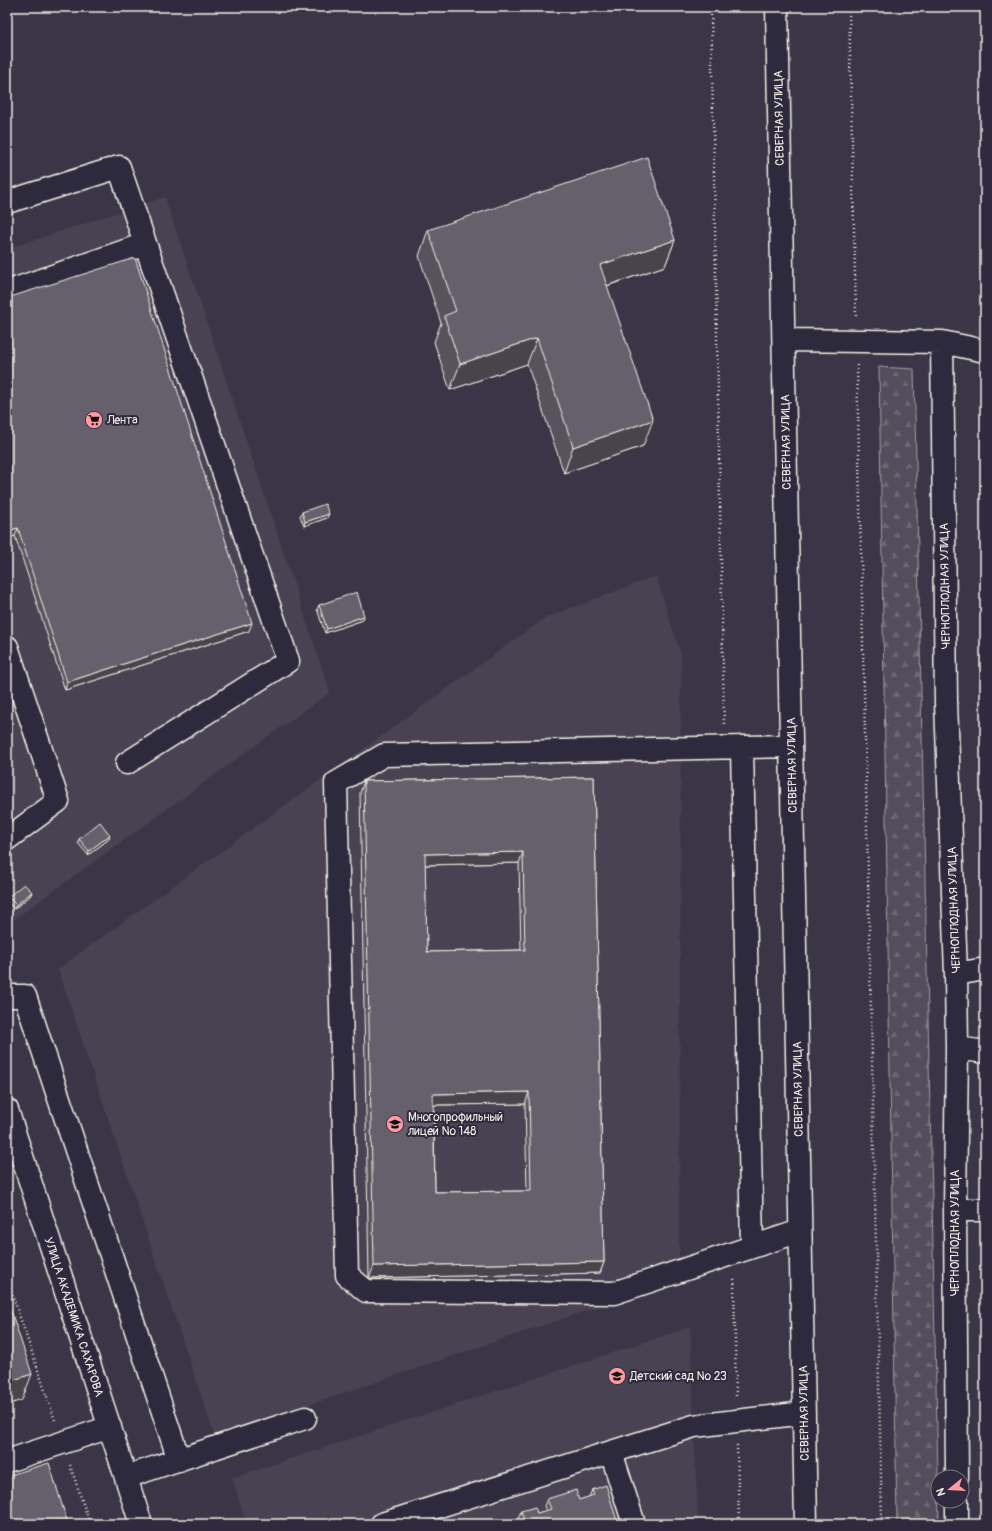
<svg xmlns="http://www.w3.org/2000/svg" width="992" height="1531" font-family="Pangolin,sans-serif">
<defs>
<pattern id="forest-firs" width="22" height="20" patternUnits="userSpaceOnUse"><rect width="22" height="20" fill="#534e5c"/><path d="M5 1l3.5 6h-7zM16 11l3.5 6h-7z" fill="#6c6873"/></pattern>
</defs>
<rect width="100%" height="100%" fill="#3b3647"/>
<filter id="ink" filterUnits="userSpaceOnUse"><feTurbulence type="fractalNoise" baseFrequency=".025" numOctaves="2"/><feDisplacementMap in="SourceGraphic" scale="8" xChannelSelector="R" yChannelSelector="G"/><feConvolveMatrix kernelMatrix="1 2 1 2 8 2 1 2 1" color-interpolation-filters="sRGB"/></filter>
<g filter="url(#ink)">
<path fill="#484352" d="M165,197L330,692L7,924V249Z
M656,576L681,655L679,1279L215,1437L58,969L545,618Z
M690,1327L698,1524H247L232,1478Z"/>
<path fill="url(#forest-firs)" stroke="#a4a0a2" d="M879,367L914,369L939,1524H897Z"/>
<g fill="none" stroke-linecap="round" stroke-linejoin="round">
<defs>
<path id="minor" d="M777,7L806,1524
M7,202L119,167L288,661L127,763
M7,292L145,244
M784,340L942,342L985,351
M942,342L946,702L956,974L957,1048L955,1210L957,1477
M7,647L58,801L7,839
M791,746L384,755L336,783L347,1275L366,1291L614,1293L800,1231
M742,747L752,1247
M956,974L985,969
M7,996H25L179,1460
M957,1048L985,1052
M7,1110L141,1524
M955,1210H985
M611,1452L634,1524
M7,1461L110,1427
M126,1477L305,1418
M957,1501V1524
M382,1524L694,1426L804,1413"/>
</defs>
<use href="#minor" stroke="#f4f1e8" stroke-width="25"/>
<path stroke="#f4f1e8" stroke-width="2.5" stroke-dasharray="1 3" stroke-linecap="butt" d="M711,7L724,724
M849,7L856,318
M857,365L882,1524
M7,1279L55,1420
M734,1279L736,1398
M737,1445L739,1524
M70,1465L90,1524"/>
<use href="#minor" stroke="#2f2a3d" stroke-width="22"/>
</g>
<path fill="#57535d" stroke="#f4f1e8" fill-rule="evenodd" d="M428,230L675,240L665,266L607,286L643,446L564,473L527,364L450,390L434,342L441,323L419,256Z
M7,298L249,631L65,690L15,536L7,538Z
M302,512L327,518L304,526L300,516Z
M319,605L363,620L325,633L317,609Z
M594,777L604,1262L600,1273L369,1278L360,793L364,781ZM519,863L521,950L427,952L425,865ZM525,1104L527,1191L435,1192L434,1105Z
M79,839H109L88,855L78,843Z
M32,892L30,896L14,909L7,901L8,897Z
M7,1476L68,1524H7Z
M592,1490L618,1524H519L518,1519L521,1511L537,1513L546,1511L544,1506L547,1499L579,1500L589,1497Z"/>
<path fill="#47444c" stroke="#f4f1e8" d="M675,240L665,266L591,291L600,265Z
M537,338L527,364L450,390L460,364Z
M653,420L643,446L564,473L573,447Z
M329,514L327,518L304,526L305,522Z
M18,528L15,536L7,538V531Z
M364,616L363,620L325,633L327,629Z
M252,623L249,631L65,690L67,682Z
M110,835L109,839L88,855L89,851Z
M523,852L519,863L421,865L425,854Z
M32,892L30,896L14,909L16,905Z
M529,1092L525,1104L429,1105L433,1094Z
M604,1262L600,1273L369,1278L374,1266Z
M32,1374L22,1400L7,1405V1382Z"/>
<path fill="#65616c" stroke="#f4f1e8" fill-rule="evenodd" d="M647,157L675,240L600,265L653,420L573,447L537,338L460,364L444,316L456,311L428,230Z
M135,258L252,623L67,682L18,528L7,531V298Z
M325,504L329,514L305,522L302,512Z
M357,592L364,616L327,629L319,605Z
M594,777L604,1262L374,1266L364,781ZM523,852L525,950L427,952L425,854ZM529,1092L531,1191L435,1192L433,1094Z
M100,822L110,835L89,851L79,839Z
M24,884L32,892L16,905L8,897Z
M7,1299L32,1374L7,1382Z
M49,1463L68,1524H14L7,1501V1476Z
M606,1485L618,1524H525L521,1511L535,1507L537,1513L551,1509L547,1499L576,1490L579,1500L594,1495L592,1490Z"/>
</g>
<defs>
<symbol id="supermarket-disc" viewBox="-11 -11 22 22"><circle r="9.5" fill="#ff9aa2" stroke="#2f2a3d"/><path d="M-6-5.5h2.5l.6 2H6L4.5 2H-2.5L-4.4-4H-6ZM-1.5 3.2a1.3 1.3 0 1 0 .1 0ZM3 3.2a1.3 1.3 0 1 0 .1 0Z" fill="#111"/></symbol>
<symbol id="school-disc" viewBox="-11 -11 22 22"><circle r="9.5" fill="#ff9aa2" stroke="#2f2a3d"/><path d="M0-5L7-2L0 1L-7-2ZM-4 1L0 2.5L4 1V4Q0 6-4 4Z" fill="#111"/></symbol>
</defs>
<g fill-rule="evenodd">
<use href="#supermarket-disc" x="84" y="410" width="20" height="20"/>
<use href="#school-disc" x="385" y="1114" width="20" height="20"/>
<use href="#school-disc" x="607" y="1366" width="20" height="20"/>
</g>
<g text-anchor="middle" stroke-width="4" stroke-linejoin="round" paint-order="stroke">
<g font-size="12" fill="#f4f1e8" stroke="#2f2a3d">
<text transform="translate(779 118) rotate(-91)" y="4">СЕВЕРНАЯ УЛИЦА</text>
<text transform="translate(786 442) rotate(-91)" y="4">СЕВЕРНАЯ УЛИЦА</text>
<text transform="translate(945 586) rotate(-91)" y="4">ЧЕРНОПЛОДНАЯ УЛИЦА</text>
<text transform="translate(792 765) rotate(-91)" y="4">СЕВЕРНАЯ УЛИЦА</text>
<text transform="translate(954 910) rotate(-92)" y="4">ЧЕРНОПЛОДНАЯ УЛИЦА</text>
<text transform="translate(798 1089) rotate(-91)" y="4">СЕВЕРНАЯ УЛИЦА</text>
<text transform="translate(955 1233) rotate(-90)" y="4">ЧЕРНОПЛОДНАЯ УЛИЦА</text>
<text transform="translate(74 1317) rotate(72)" y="4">УЛИЦА АКАДЕМИКА САХАРОВА</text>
<text transform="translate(804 1413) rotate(-91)" y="4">СЕВЕРНАЯ УЛИЦА</text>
</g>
<g font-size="12" fill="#f4f1e8" stroke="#2f2a3d" text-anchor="start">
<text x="107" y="424">Лента</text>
<text x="408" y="1121">Многопрофильный<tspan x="408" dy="14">лицей № 148</tspan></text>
<text x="630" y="1380">Детский сад № 23</text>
</g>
</g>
<rect width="992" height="1531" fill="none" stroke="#2f2a3d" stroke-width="24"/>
<rect x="12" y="12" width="968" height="1507" fill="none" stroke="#f4f1e8" stroke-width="1.5" filter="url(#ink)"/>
<g transform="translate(950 1489) rotate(252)"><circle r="19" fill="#2f2a3d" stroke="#7e7a81"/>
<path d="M0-3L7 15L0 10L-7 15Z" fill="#ff9aa2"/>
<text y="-6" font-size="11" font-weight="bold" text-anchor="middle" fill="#f4f1e8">N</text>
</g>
</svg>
